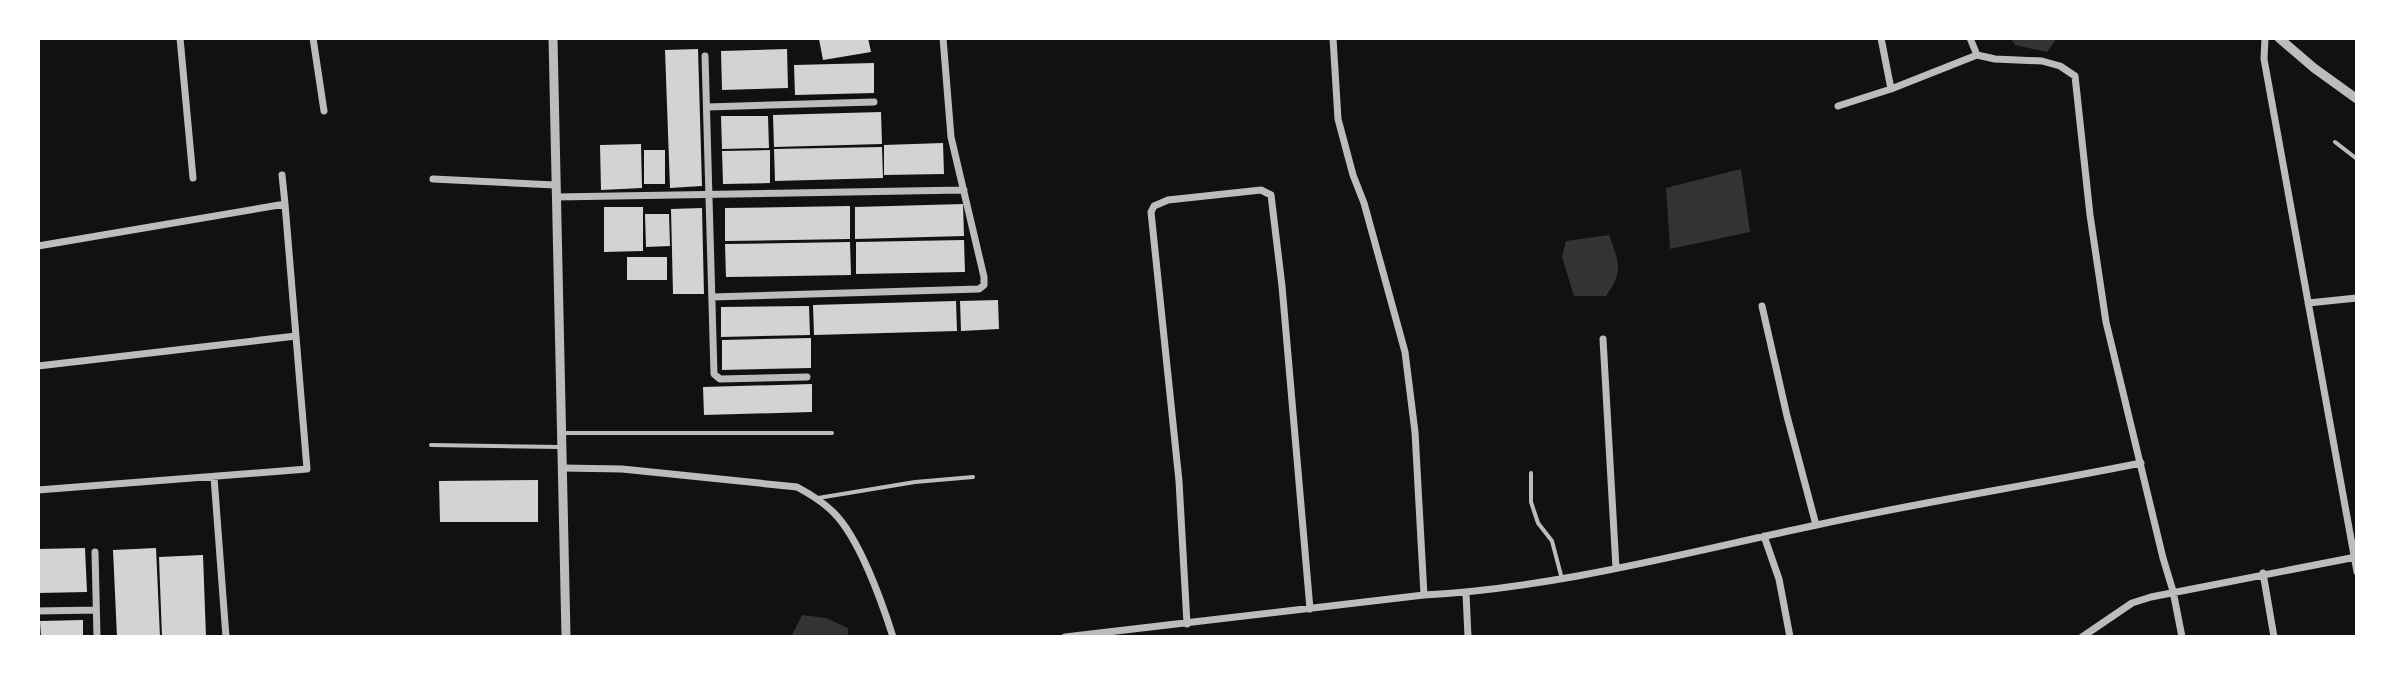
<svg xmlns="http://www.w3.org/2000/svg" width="2395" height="675" font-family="'Noto Sans',sans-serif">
<rect width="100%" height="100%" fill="#111"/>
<path fill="#333" d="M2010,38H2057L2047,52L2015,45Z
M1741,169L1750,232L1670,249L1666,188Z
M1609,235C1619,262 1624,272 1606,296H1574L1562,257L1566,241Z
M802,615L826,618L848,628V637H791Z"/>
<path fill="#d3d3d3" d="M827,38H868L871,52L823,60L819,39Z
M698,49L702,186L670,188L665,50Z
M787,49L788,88L722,90L721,51Z
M874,63V93L795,95L794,65Z
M881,112L882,144L774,147L773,115Z
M721,116H768L769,148L722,149Z
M943,143L944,174L884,175V145Z
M641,144L642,188L601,190L600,145Z
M882,147L883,178L775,181L774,149Z
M644,150H665V184H644Z
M770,150V183L723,184L722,151Z
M963,204L964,236L855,239V207Z
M850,206V239L725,241V208Z
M604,207H643V251L604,252Z
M702,208L704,294H673L671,209Z
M645,214H669L670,246L646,247Z
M964,240L965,272L856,274V242Z
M850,242L851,275L726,277L725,244Z
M627,257H667V280H627Z
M998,300L999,329L961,331L960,301Z
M956,301L957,331L814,335L813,305Z
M809,306L810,335L721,337V307Z
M811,338V368L722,370V340Z
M812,384V412L704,415L703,387Z
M538,480V522H440L439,481Z
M85,548L87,592L38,593V549Z
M156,548L160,637H117L113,550Z
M203,555L206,637H162L159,557Z
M83,620V637H41L40,621Z"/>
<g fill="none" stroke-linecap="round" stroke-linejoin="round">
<path stroke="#bcbcbc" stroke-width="4" d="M2335,142L2357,159
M564,433H832
M431,445L559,447
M1531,473V502L1538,523L1552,541L1562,579
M818,498L915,482L973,477"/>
<path stroke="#bcbcbc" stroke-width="7" d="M180,38L193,178
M313,38L324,111
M1333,38L1338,119L1353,175L1364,203L1405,352L1415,432L1424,595
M1881,38L1891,89
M1970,38L1977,55
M2265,38L2264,59L2357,572
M705,56L714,374L720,379L807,377
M1838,106L1891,89L1977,55L1995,59L2042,61L2060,66L2075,76L2090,215L2106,322L2163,558L2173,591L2182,637
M707,107L874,102
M282,175L285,204
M433,179L555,185
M556,197L964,190
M38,246L285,204L307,469L38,490
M712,297L979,289L984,285V277L951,137L943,38
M2308,303L2357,298
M1762,306L1787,416L1816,525
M1603,339L1616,568
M38,366L296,336
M562,468L622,469L797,487C810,494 822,501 833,512C859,537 882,602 893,637
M214,477L226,637
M1764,536L1779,579L1790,637
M95,552L97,637
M2263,573L2274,637
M1466,593L1468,637
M38,611L96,610
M1187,624L1179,481L1151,212L1154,206L1168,200L1261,190L1271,195L1282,286L1310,609
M1065,637L1424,595C1555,588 1684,553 1812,526C1921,502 2032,485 2141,463
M2082,637L2132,603L2151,597L2356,557"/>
<path stroke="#bcbcbc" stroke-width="9" d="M553,38L566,637
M2279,38L2314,68L2357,99"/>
</g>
<rect width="2395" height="675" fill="none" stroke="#ffffff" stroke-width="80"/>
</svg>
